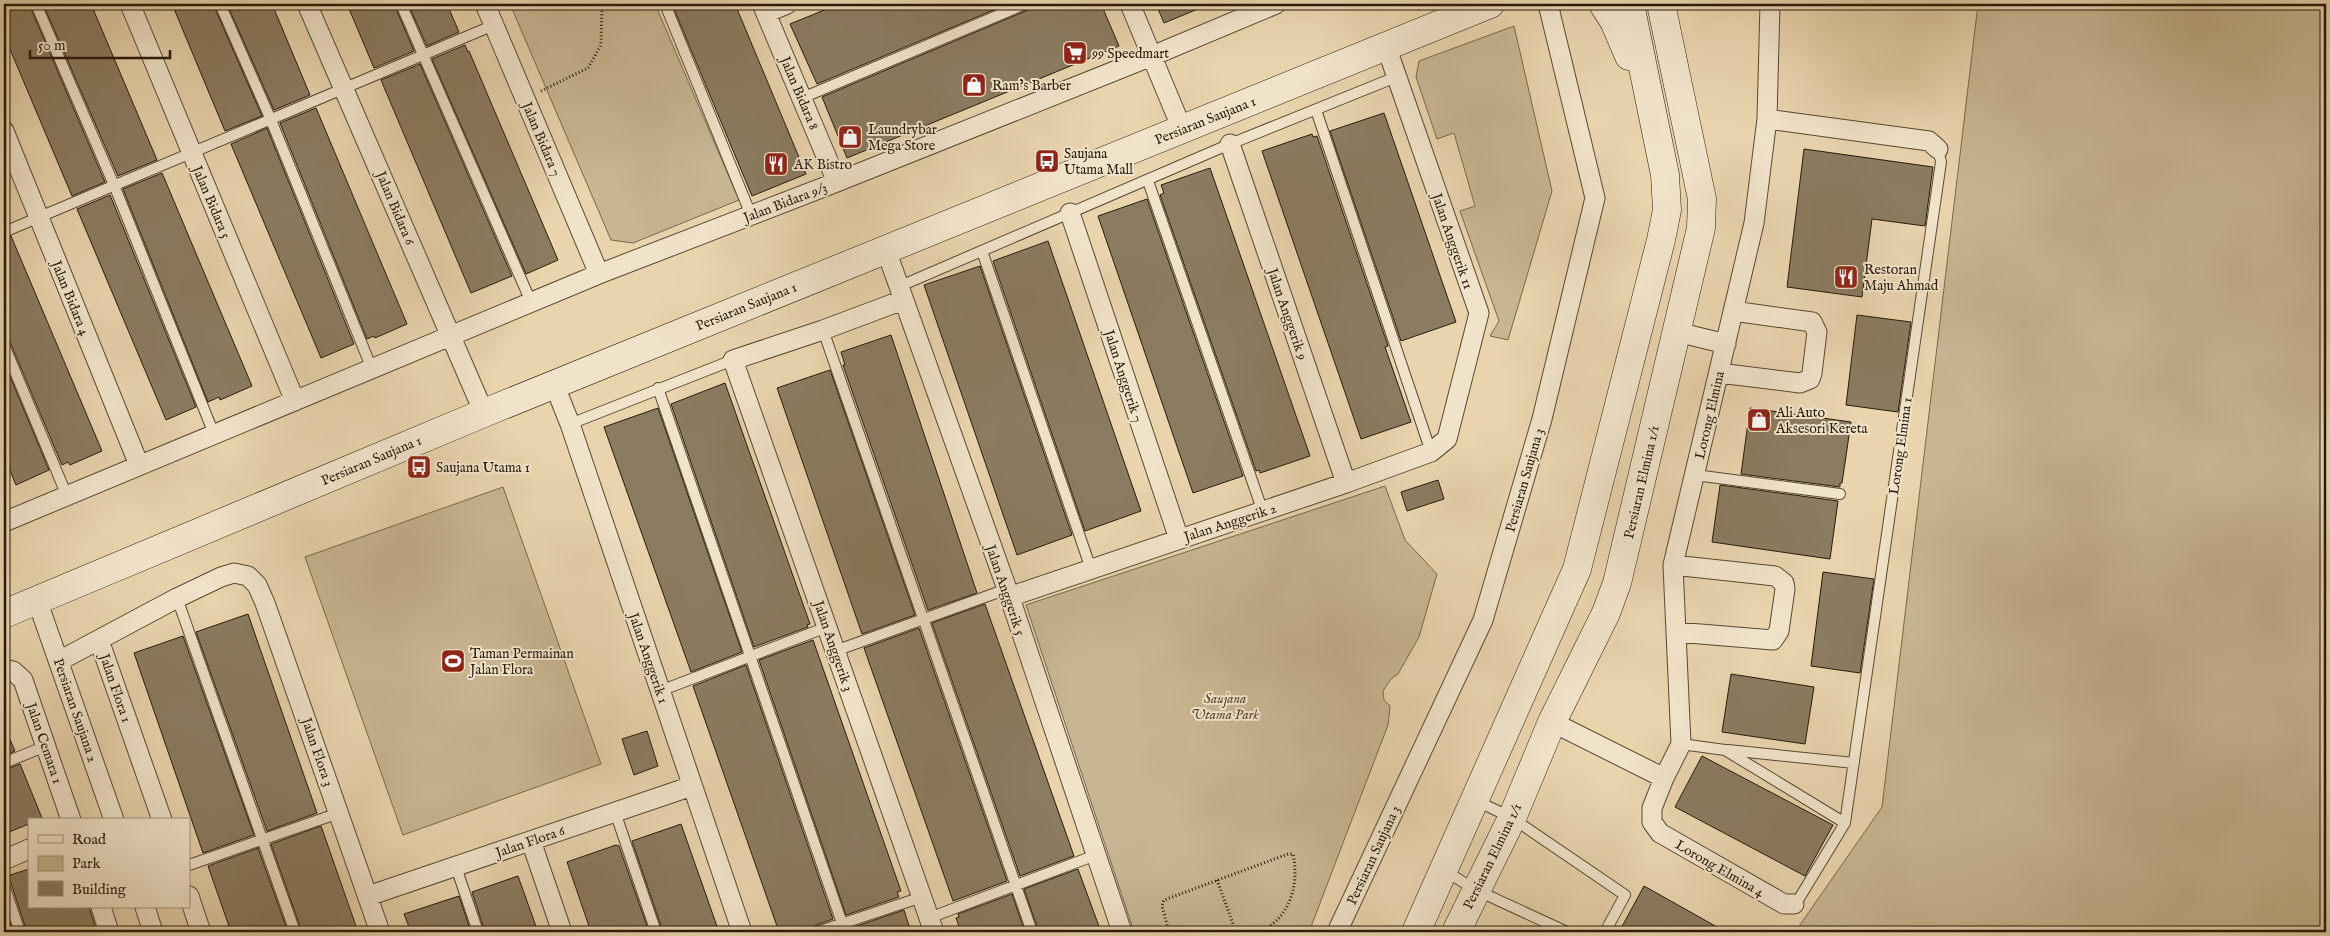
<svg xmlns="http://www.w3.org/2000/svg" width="2330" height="936" font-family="'IM FELL English',serif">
<rect width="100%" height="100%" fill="#e9d4ae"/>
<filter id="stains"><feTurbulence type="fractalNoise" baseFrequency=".004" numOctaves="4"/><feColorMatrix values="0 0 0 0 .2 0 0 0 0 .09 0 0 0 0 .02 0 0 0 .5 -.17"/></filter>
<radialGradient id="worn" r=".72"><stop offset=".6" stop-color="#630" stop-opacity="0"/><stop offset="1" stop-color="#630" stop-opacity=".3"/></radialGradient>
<path fill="#c8b592" stroke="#77684f" d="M510,4H655L739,200L633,243L611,240Z
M1978,4H2326V932H1795L1882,807Z
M1514,26L1552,191L1508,340L1490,336L1499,321L1460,211L1475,206L1454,133L1437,139L1416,77L1419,61Z
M1385,486L1405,540L1437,574L1419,637L1398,674L1391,679L1383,691L1384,700L1390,706L1388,725L1309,932H1134L1026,605Z
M503,487L601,764L403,835L305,557Z"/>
<path fill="#8b7b60" stroke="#261b0c" d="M4,4H29L105,182L72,196L4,35Z
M43,4H91L157,160L118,176Z
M172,4H213L262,116L225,131Z
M227,4H272L310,95L274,110Z
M347,4H394L414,51L374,68Z
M408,4H447L459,32L427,46Z
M672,4H735L806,174L752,196Z
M839,4H1008L817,84L790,24Z
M1032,4H1101L1119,46L847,158L822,97L1028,10Z
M1156,4H1210L1164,23Z
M465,45L468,52L469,51L558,260L526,274L432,59Z
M420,64L512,276L471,293L381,80Z
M316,108L407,324L375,338L374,336L367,339L280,123Z
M1384,113L1456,322L1401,341L1330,131Z
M267,128L354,344L321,358L231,144Z
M1312,134L1313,137L1317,136L1388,346L1385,347L1411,422L1361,439L1262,151Z
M1804,149L1933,167L1925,226L1872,219L1862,297L1787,287Z
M1210,168L1310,456L1260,473L1259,470L1256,471L1160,195L1164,193L1161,185Z
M162,173L252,386L220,400L219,397L208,402L123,189Z
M110,195L196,407L166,420L77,209Z
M1147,199L1243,476L1193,493L1098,216Z
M11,236L102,451L70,465L68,462L62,465L10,342L4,338V239Z
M1048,241L1141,511L1085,531L993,261Z
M980,266L1072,535L1017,555L924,285Z
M1857,315L1911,322L1898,412L1846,405Z
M891,335L977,593L928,610L843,365H845L841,352Z
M4,362L49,470L16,485L4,456Z
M830,370L915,615L862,634L777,388Z
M725,383L810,624L807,625L808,627L754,647L671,404Z
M658,408L742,652L691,672L604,427Z
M1750,408L1851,422L1842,483H1840V487L1741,474Z
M1438,480L1444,499L1407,511L1401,492Z
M1720,485L1838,501L1830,559L1712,542Z
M1823,572L1874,579L1860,673L1811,666Z
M985,604L1074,856L1020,876L932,623Z
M248,614L317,813L267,831L196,632Z
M919,628L1007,881L953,901L864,648Z
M183,636L254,835L203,853L134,653Z
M813,640L901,891L897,892L899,897L846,915L759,660Z
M746,665L833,919L814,926L810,932H779L693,686Z
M1731,674L1814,687L1805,744L1722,732Z
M4,726L15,751L4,756Z
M647,731L658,766L634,775L622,739Z
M1702,756L1833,825L1805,876L1675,807Z
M20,764L42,818L29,820V824L4,834V770Z
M681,824L719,932H663L632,841Z
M321,826L358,932H302L271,844Z
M616,845L619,846L649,932H591L567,862Z
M258,848L288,932H231L208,866Z
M29,869V907H89L97,932H27L11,883L4,877Z
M1078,869L1101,932H1039L1024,889Z
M518,876L538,932H485L472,892Z
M1644,886L1726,932H1619Z
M1012,894L1025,932H961L956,918L959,917L958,914Z
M459,896L471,932H411L404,914Z
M4,906L13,932H4Z
M904,910L911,932H852L851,928Z"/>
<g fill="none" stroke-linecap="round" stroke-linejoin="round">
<defs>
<path id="lane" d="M36,4L114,185L214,434
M220,4L271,120L372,369
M401,4L531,302
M665,4L751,215
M802,98L1025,4
M1316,110L1431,452
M1148,181L1263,512
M4,232L494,25
M982,251L1091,569
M898,287L1230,144L1396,77
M823,330L1032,932
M4,345L67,496
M658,388L845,932
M570,424L733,360
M1695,475L1840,494
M177,598L295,932
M835,651L1007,589
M660,691L827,627
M1681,744L1725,750L1845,823
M1728,750L1854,763
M4,763L46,746
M1475,800L1512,818L1625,895L1605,932
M615,812L656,932
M189,865L339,813
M456,867L478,932
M1445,871L1476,890L1567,932
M4,885L20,932
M1794,904L1800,897L1845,823L1941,162L1938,149
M929,918L1096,855
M817,932L922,897"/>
<path id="street" d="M130,4L295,401
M307,4L484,413
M485,4L599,274
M762,4L837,182
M1130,4L1182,129
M1770,4L1767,119L1754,223L1673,565L1681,744L1664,778L1652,808V822L1660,833L1784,904H1794
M766,13L787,4
M1767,119L1929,141L1938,149
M4,131L139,465
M1230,144L1346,483
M1070,213L1179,539
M886,250L1007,589L1122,932
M903,300L823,330L733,360L934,932
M1677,332L1726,344
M1719,373L1800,383L1810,379L1812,373L1817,332L1812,322L1733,311
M554,384L570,424L742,932
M4,522L599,274L837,182L1152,56L1276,4
M1673,565L1775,576L1784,583L1785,589L1779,631L1773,640L1676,632
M1009,597L1346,483L1431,452L1447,439L1479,313L1386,46
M37,600L114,820
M99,640L162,820
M59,661L177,598L221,577L234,573L248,576L257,585L265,603L380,932
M4,669L13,671L23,680L71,820
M1552,722L1664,778
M531,841L562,932
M4,860L29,849
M189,896L201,932
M368,896L692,786
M101,907L109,932
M145,907L153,932
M1337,932L1483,620L1542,419L1595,198L1548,4"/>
<path id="secondary" d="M1603,4L1614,21L1629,56
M4,614L484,413L1490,4
M1416,932L1577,569L1661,240L1667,210L1665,175L1630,4
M1456,932L1512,818L1552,722L1606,613L1617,583L1701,228L1702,199L1661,4"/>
</defs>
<use href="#lane" stroke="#574934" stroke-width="12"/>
<use href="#street" stroke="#574934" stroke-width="21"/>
<use href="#secondary" stroke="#261b0c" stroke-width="29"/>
<path stroke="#261b0c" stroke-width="3" stroke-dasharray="1 2.5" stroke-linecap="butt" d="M541,91L588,68L601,45L602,4
M1217,880L1236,932
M1169,932L1162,906L1164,900L1288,854H1293C1300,885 1289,920 1259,932"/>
<use href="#lane" stroke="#f1e3ca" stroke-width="10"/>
<use href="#street" stroke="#f1e3ca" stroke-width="19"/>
<use href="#secondary" stroke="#f1e3ca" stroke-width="28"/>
</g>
<defs>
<symbol id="supermarket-square" viewBox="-11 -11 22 22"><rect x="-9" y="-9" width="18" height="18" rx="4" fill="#8f2418" stroke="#f1e3ca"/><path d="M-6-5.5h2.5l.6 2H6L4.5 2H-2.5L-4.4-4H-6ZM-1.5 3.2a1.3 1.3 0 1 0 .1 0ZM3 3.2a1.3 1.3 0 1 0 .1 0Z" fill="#fff"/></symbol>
<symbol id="shop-square" viewBox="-11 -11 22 22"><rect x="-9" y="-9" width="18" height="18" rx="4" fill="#8f2418" stroke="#f1e3ca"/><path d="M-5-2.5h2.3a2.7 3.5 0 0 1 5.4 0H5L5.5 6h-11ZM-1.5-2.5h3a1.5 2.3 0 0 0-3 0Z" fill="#fff"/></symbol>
<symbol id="bus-square" viewBox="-11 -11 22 22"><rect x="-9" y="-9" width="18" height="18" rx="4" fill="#8f2418" stroke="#f1e3ca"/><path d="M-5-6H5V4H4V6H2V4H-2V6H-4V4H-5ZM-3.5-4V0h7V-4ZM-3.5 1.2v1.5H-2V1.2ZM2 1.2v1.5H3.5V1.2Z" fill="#fff"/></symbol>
<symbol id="restaurant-square" viewBox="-11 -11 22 22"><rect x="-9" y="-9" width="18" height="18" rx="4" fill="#8f2418" stroke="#f1e3ca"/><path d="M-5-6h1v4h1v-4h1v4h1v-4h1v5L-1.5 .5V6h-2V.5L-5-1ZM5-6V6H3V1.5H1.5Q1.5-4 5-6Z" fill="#fff"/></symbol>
<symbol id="stadium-square" viewBox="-11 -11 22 22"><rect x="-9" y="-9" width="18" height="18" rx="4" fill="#8f2418" stroke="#f1e3ca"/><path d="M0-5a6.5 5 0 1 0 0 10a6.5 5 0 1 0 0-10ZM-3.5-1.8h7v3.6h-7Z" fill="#fff"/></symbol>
</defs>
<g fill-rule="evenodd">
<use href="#supermarket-square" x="1061" y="39" width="28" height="28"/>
<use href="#shop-square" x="960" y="71" width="28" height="28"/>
<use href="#shop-square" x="836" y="123" width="28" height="28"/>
<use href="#bus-square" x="1033" y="147" width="28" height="28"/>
<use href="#restaurant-square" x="762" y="150" width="28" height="28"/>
<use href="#restaurant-square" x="1832" y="263" width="28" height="28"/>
<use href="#shop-square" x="1745" y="406" width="28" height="28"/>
<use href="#bus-square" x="405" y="453" width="28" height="28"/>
<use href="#stadium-square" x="439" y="647" width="28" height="28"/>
</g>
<g text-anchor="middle" stroke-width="4" stroke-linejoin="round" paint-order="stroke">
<g font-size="14" fill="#261b0c" stroke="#f1e3ca" text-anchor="start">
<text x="1092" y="58">99 Speedmart</text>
<text x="992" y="90">Ram’s Barber</text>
<text x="868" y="134">Laundrybar<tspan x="868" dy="16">Mega Store</tspan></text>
<text x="1064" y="158">Saujana<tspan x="1064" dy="16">Utama Mall</tspan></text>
<text x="794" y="169">AK Bistro</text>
<text x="1864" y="274">Restoran<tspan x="1864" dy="16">Maju Ahmad</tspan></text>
<text x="1776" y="417">Ali Auto<tspan x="1776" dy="16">Aksesori Kereta</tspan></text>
<text x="436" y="472">Saujana Utama 1</text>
<text x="470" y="658">Taman Permainan<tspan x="470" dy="16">Jalan Flora</tspan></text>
</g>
<g font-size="14" fill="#261b0c" stroke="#f1e3ca">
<text transform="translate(800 93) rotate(67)" y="5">Jalan Bidara 8</text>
<text transform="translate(1205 120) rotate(-22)" y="5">Persiaran Saujana 1</text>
<text transform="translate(542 139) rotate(67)" y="5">Jalan Bidara 7</text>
<text transform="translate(212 202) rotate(67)" y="5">Jalan Bidara 5</text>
<text transform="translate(785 202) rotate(-21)" y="5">Jalan Bidara 9/3</text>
<text transform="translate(396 208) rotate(67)" y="5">Jalan Bidara 6</text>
<text transform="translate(1453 241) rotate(71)" y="5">Jalan Anggerik 11</text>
<text transform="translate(71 298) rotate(68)" y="5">Jalan Bidara 4</text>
<text transform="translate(746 306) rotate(-22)" y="5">Persiaran Saujana 1</text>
<text transform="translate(1288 314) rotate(71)" y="5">Jalan Anggerik 9</text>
<text transform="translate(1124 376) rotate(72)" y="5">Jalan Anggerik 7</text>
<text transform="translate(1709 415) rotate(-77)" y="5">Lorong Elmina</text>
<text transform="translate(1900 446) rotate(-82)" y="5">Lorong Elmina 1</text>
<text transform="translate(371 460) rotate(-23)" y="5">Persiaran Saujana 1</text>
<text transform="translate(1524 480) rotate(-74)" y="5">Persiaran Saujana 3</text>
<text transform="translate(1641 482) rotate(-77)" y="5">Persiaran Elmina 1/1</text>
<text transform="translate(1230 522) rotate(-18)" y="5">Jalan Anggerik 2</text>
<text transform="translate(1006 590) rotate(71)" y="5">Jalan Anggerik 5</text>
<text transform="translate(834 646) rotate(71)" y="5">Jalan Anggerik 3</text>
<text transform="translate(649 658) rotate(71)" y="5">Jalan Anggerik 1</text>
<text transform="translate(116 688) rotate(71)" y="5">Jalan Flora 1</text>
<text transform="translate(76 710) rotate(71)" y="5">Persiaran Saujana 2</text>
<text transform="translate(45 743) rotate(71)" y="5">Jalan Cemara 1</text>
<text transform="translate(318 752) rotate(71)" y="5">Jalan Flora 3</text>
<text transform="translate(530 841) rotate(-19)" y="5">Jalan Flora 6</text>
<text transform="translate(1373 855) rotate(-65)" y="5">Persiaran Saujana 3</text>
<text transform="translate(1492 856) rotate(-64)" y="5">Persiaran Elmina 1/1</text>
<text transform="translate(1720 868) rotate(30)" y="5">Lorong Elmina 4</text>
</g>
<g font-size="14" font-style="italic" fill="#574934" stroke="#f1e3ca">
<text x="1225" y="703">Saujana<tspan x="1225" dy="16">Utama Park</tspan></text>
</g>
</g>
<rect width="2330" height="936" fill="none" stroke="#e9d4ae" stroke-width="20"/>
<rect x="5" y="5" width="2320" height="926" fill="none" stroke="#261b0c" stroke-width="2.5"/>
<rect x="10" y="10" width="2310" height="916" fill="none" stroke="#261b0c"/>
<rect x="28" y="818" width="162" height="90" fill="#f1e3ca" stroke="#a0937e"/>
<rect x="38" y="835" width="25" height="8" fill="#f1e3ca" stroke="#a0937e"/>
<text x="72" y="844" font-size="15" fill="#261b0c">Road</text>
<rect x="38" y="856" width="25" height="15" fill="#c8b592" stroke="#a0937e"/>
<text x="72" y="868" font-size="15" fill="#261b0c">Park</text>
<rect x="38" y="881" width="25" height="15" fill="#8b7b60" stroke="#a0937e"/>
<text x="72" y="894" font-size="15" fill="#261b0c">Building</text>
<path d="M30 50v8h140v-8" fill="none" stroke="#261b0c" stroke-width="2.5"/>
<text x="38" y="50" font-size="15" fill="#261b0c" stroke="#f1e3ca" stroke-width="4" paint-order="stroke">50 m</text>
<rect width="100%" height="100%" filter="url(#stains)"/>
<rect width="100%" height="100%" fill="url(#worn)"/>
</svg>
